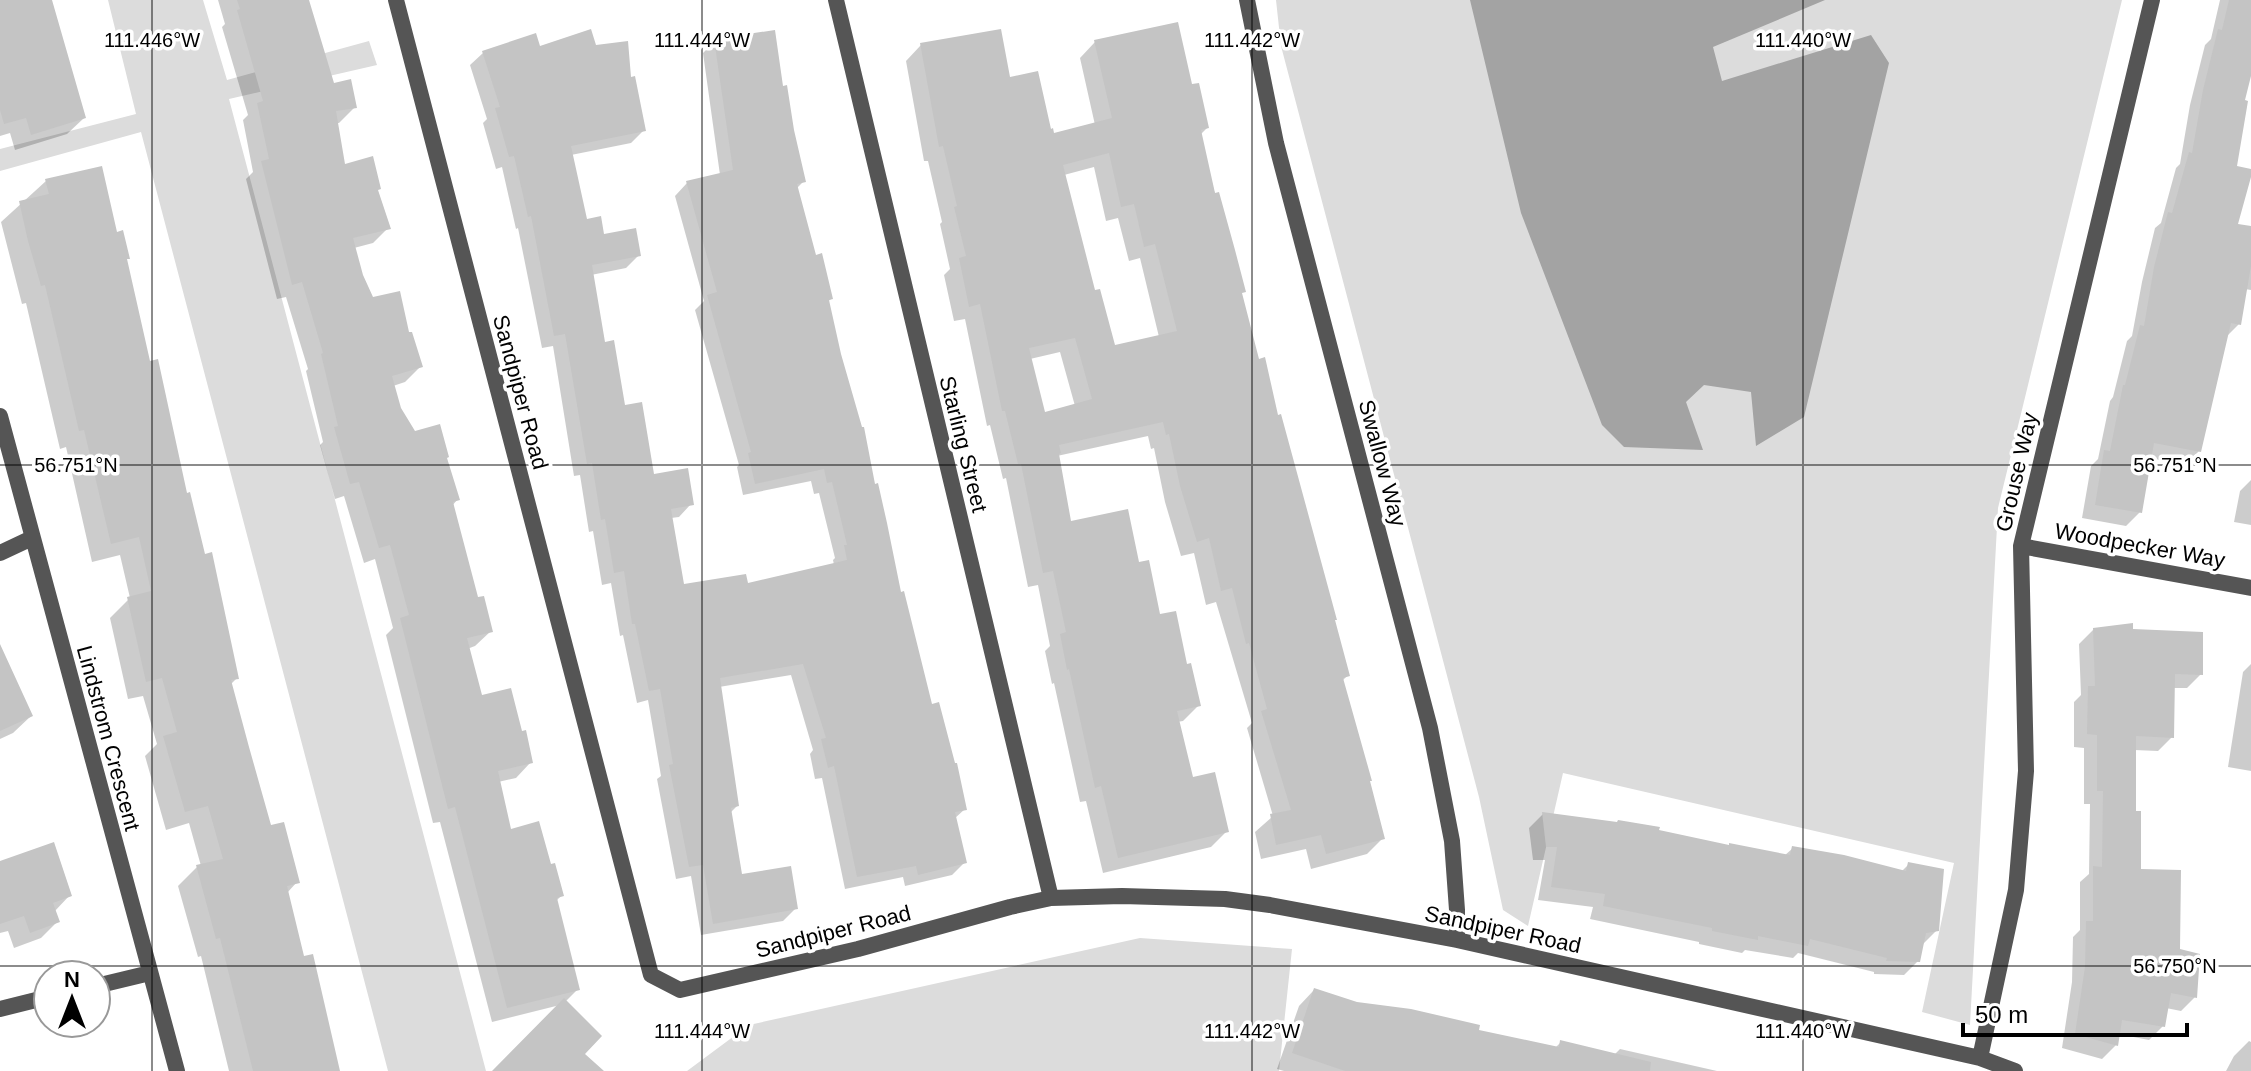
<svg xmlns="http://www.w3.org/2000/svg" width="2251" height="1071" font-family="Arial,sans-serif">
<rect width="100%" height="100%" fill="#fff"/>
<path fill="#dcdcdc" d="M108,0H203L227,80L369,41L377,65L229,99L486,1071H388L141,132L0,171V149L136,114Z
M1276,0H2122L1998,508L1970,1025L1922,1012L1954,863L1563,773L1528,926L1503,910L1479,797L1281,46Z
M1140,938L1292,949L1279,1071H687L749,1025Z"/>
<path fill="#a3a3a3" d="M1470,0H1825L1713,47L1722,81L1871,35L1889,63L1804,417L1756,446L1751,392L1704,385L1686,402L1703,450L1624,447L1602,425L1521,213Z"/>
<path fill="#0003" fill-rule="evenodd" d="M0,0H27L84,118L67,134L15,150L10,133L0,136Z
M218,0H301L333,86L355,107L339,123H336L343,166L376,191L388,228L373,243L354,248L361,276L372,299L408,335L420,367L405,382L393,386L399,409L457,500L452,506L477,599L491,631L475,646L467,649L481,698L531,762L516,778L498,782L510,832L549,866L562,895L556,901L578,989L565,1002L582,1054L601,1071H494L560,1005L492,1022L440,822L433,823L386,635L393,628L375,559L364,563L344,496L335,499L320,445L323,442L306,371L308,369L286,297L277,299L246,179L253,172L243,120L248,115L222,27L225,24Z
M2220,0H2251V68L2243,102L2223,236L2251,241V290L2245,289L2239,324L2226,337L2199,451L2185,465L2149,458L2140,512L2126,526L2082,518L2091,466L2098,459L2110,401L2113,397L2127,341L2132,336L2142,282L2155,228L2161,223L2176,168L2180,164L2190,105L2205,45L2211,39Z
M715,41L782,88L804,181L796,189L814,257L831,299L827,302L900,594L931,706L965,809L954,819L965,862L952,875L905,886L903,877L845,889L822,778L815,779L810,754L813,750L791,675L719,687L737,806L730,813L740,876L796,908L783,921L701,935L691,876L676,879L657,779L661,776L648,700L637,703L623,635L620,636L611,583L602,585L593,531L589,532L580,475L574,476L553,346L542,348L518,228L516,229L502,167L496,169L483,123L487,119L470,65L483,53L594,47L630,79L644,130L631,143L571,155L585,221L603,236L639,255L626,268L591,275L603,344L623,407L653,476L691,504L679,517L671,518L682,586L746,585L834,565L833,560L835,558L819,493L814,494L811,481L743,495L737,467L739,465L695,310L704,301L675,196L687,183L720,175L703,53Z
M1095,42L1191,87L1207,128L1200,135L1257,361L1276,417L1348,675L1342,681L1383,838L1367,854L1311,869L1306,849L1261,859L1255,832L1273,816L1247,728L1252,723L1216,602L1206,605L1194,553L1181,556L1165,502L1154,448L1151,449L1148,436L1057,456L1069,523L1137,564L1158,616L1186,666L1199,705L1183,721L1177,722L1192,780L1227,831L1211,847L1103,873L1086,801L1080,802L1054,683L1052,684L1045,651L1050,646L1038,585L1028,587L1006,478L1003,479L990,425L987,426L965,319L954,321L944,275L950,269L940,224L942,222L928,161H924L906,61L921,45L1008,80L1053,135L1095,125L1080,58ZM1094,167L1106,221L1118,218L1129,261L1140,258L1159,337L1113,348L1094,293L1064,175ZM1060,352L1075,406L1043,414L1030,359Z
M46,181L115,234L125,261L149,363L237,678L230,685L270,827L297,882L287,893L303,959L338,1071H229L201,956L198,957L178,886L197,867L201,866L189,823L166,830L145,756L157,744L143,696L128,699L110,618L130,598L120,555L92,562L66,447L60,449L26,303L22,304L1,222Z
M2251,480V525L2234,522L2240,491Z
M2093,630L2131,631L2201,674L2187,688H2173L2172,737L2158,751L2134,750V813L2139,871L2178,951L2195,997L2181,1011L2166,1008L2163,1026L2149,1040L2118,1034L2116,1045L2102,1059L2062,1048L2072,982L2073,937L2080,930V882L2089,874L2090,804H2084V748L2074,747V702L2081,695L2079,644Z
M2251,664V771L2228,767L2243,672Z
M0,675L31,716L13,733L0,739Z
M1543,814L1657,832L1784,856L1793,848L1901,872L1909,864L1937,930L1923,944L1918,961L1904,975L1874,974V972L1798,953L1793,958L1745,950L1742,953L1699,944V942L1590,919L1593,907L1538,900L1545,860H1533L1529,828Z
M0,863L70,895L54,912L57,922L41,938L14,948L8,931L0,933Z
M1314,990L1357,1004L1555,1048L1561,1042L1614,1055L1620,1049L1717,1071H1284L1277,1069L1299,1006Z
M2249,1041L2251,1042V1071H2226L2234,1056Z"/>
<path fill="#c4c4c4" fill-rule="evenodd" d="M0,0H52L86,118L31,135L26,118L4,124L0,110Z
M237,0H309L334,83L351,79L357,108L336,111L345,164L373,156L381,189L378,190L391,229L353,238L363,275L373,297L400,291L409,332H412L423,367L392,376L401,408L415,431L440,424L449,457L447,458L460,500L453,502L478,597L484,596L493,632L467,638L482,695L511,688L522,731L526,730L533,763L498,771L511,829L539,821L551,864L555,863L564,896L557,898L580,990L507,1008L455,807L448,809L400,618L409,615L390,545L379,548L359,482L350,484L334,427L338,426L321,354L323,353L302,282L292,285L261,161L269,159L257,103L263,101L237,10L240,9Z
M2229,0H2251V76L2245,100L2248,101L2237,166L2251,169V177L2238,224L2251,226V266L2241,325L2231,323L2201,452L2154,443L2142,513L2095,505L2104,450L2110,451L2123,385H2125L2140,325L2144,326L2154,267L2168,212L2172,213L2189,152L2192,153L2203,90L2218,29L2222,30Z
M1178,22L1192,84L1199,83L1209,128L1201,130L1215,193L1219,192L1235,250L1246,292L1242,293L1259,359L1265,357L1278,415L1281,414L1337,620H1335L1350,676L1343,678L1372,781H1370L1385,839L1326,854L1321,835L1276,845L1270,814L1291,810L1261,711L1267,709L1249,643L1246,644L1232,588L1221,591L1209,538L1197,542L1180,486L1169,434L1166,435L1163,422L1059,445L1061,453L1059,454L1071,521L1128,509L1139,562L1149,560L1160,614L1176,611L1187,664L1191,663L1201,706L1177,711L1193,777L1215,772L1229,832L1118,858L1101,786L1095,788L1069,669L1067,670L1060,634L1066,632L1053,571L1043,573L1021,464H1018L1005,411H1002L980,304L969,307L959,258L966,256L954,207L957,206L943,146L939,147L920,43L1001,29L1010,77L1038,71L1051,129L1053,128L1054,133L1112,118L1094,40ZM1109,153L1121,207L1134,204L1144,247L1155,244L1177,331L1115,345L1100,289L1095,290L1063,165ZM1075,338L1092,399L1045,412L1029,348Z
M591,29L596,45L628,41L631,77L635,76L646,131L571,146L587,219L601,216L604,234L636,228L641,256L592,265L605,342L614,340L625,405L642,402L654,474L688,468L694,505L671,509L684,584L746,574L748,583L847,560L844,545H847L832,482L827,483L824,469L755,484L748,453L751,452L707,295L717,292L686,181L733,170L714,39L775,30L783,86L787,85L794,130L806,182L797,184L816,255L822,253L833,299L829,300L841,354L862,427H864L875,484L878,483L887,523L901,592L904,591L932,704L939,702L955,763H957L967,810L955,812L967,863L918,875L916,866L857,877L834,766L828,768L821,739L826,738L803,664L720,678L739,806L731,808L742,874L791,866L798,909L713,924L703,865L689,867L669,765L673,764L660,689L649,691L635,624H632L624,571L614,573L605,519L601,520L592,463L587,464L565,334L554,336L531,216L528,217L514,156L509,157L495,108L500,107L482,51L536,33L540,46Z
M102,166L117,232L123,230L130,259H127L150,361L158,359L187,493L190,492L205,554L212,552L239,679L231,680L249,747L271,825L284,822L300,883L287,886L304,956L313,954L340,1071H253L220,938L216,939L196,865L223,859L208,806L185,812L163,736L177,732L162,678L146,682L127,597L151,591L139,537L111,544L84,430L79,431L45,285L41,286L28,241L19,201L49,194L45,179Z
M2133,623V629L2203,632V675L2175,674L2174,738L2136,736V811H2141V869L2181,870L2180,949L2200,954L2197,998L2171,993L2165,1027L2122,1020L2118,1046L2075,1034L2085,967L2086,921H2093V866L2102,867L2103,791H2097V735L2087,734L2088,686H2095L2093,628Z
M0,644L33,716L0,731Z
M1542,812L1617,822L1618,820L1660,827L1659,830L1729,845V843L1790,855L1792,846L1844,855L1906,871L1908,862L1944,869L1939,931L1926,933L1920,962L1886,961L1887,958L1810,939L1808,946L1758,936V940L1712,931V928L1603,906L1605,894L1551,887L1557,847H1546Z
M54,842L72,896L53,903L60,922L30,933L24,916L0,924V861Z
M1314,988L1357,1002L1411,1009L1480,1025L1479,1030L1559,1047L1560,1040L1651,1062L1650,1071H1345L1292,1053Z
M564,998L602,1036L585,1054L604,1071H492Z"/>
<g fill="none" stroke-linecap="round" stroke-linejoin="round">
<path stroke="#555" stroke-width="16" d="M396,0L651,975L680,990L858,949L1010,907L1051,898L1122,896L1225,899L1270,905L1457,940L1980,1058L2015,1071
M836,0L1051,898
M1247,0L1276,143L1430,728L1452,841L1457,910V940
M0,416L177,1071
M2021,546L2251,588
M0,553L32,538
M96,986L150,973
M0,1009L48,997
M1980,1058L2016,890L2026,771L2021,546L2152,0"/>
</g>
<path fill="none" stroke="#000" stroke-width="2" stroke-opacity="0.45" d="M152,0V1071M702,0V1071M1252,0V1071M1803,0V1071M0,465H2251M0,966H2251"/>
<g text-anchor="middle" stroke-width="7" stroke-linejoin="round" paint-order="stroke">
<g font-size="22" fill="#000" stroke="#fff">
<text transform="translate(521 392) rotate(75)" y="8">Sandpiper Road</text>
<text transform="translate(964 444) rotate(76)" y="8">Starling Street</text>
<text transform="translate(1383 463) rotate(75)" y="8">Swallow Way</text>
<text transform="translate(2016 472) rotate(-77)" y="8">Grouse Way</text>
<text transform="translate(2140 545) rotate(10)" y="8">Woodpecker Way</text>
<text transform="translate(109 738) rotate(75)" y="8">Lindstrom Crescent</text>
<text transform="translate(1503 929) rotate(12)" y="8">Sandpiper Road</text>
<text transform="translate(833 931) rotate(-14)" y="8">Sandpiper Road</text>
</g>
</g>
<g font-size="20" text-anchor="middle" fill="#000" stroke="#fff" stroke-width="7" stroke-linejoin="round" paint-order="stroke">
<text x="152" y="47">111.446°W</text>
<text x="702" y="47">111.444°W</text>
<text x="1252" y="47">111.442°W</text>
<text x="1803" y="47">111.440°W</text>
<text x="76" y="472">56.751°N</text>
<text x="2175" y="472">56.751°N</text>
<text x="2175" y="973">56.750°N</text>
<text x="702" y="1038">111.444°W</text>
<text x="1252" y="1038">111.442°W</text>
<text x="1803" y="1038">111.440°W</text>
</g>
<g transform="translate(72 999)"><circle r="38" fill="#ffffff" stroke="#999999" stroke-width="2"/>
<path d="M0-6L14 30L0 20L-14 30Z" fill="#000000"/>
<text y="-12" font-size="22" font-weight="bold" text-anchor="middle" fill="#000000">N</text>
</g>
<path d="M1963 1023v12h224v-12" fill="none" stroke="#000000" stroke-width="4"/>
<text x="1975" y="1023" font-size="24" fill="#000000" stroke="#ffffff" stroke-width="6" paint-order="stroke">50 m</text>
</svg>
